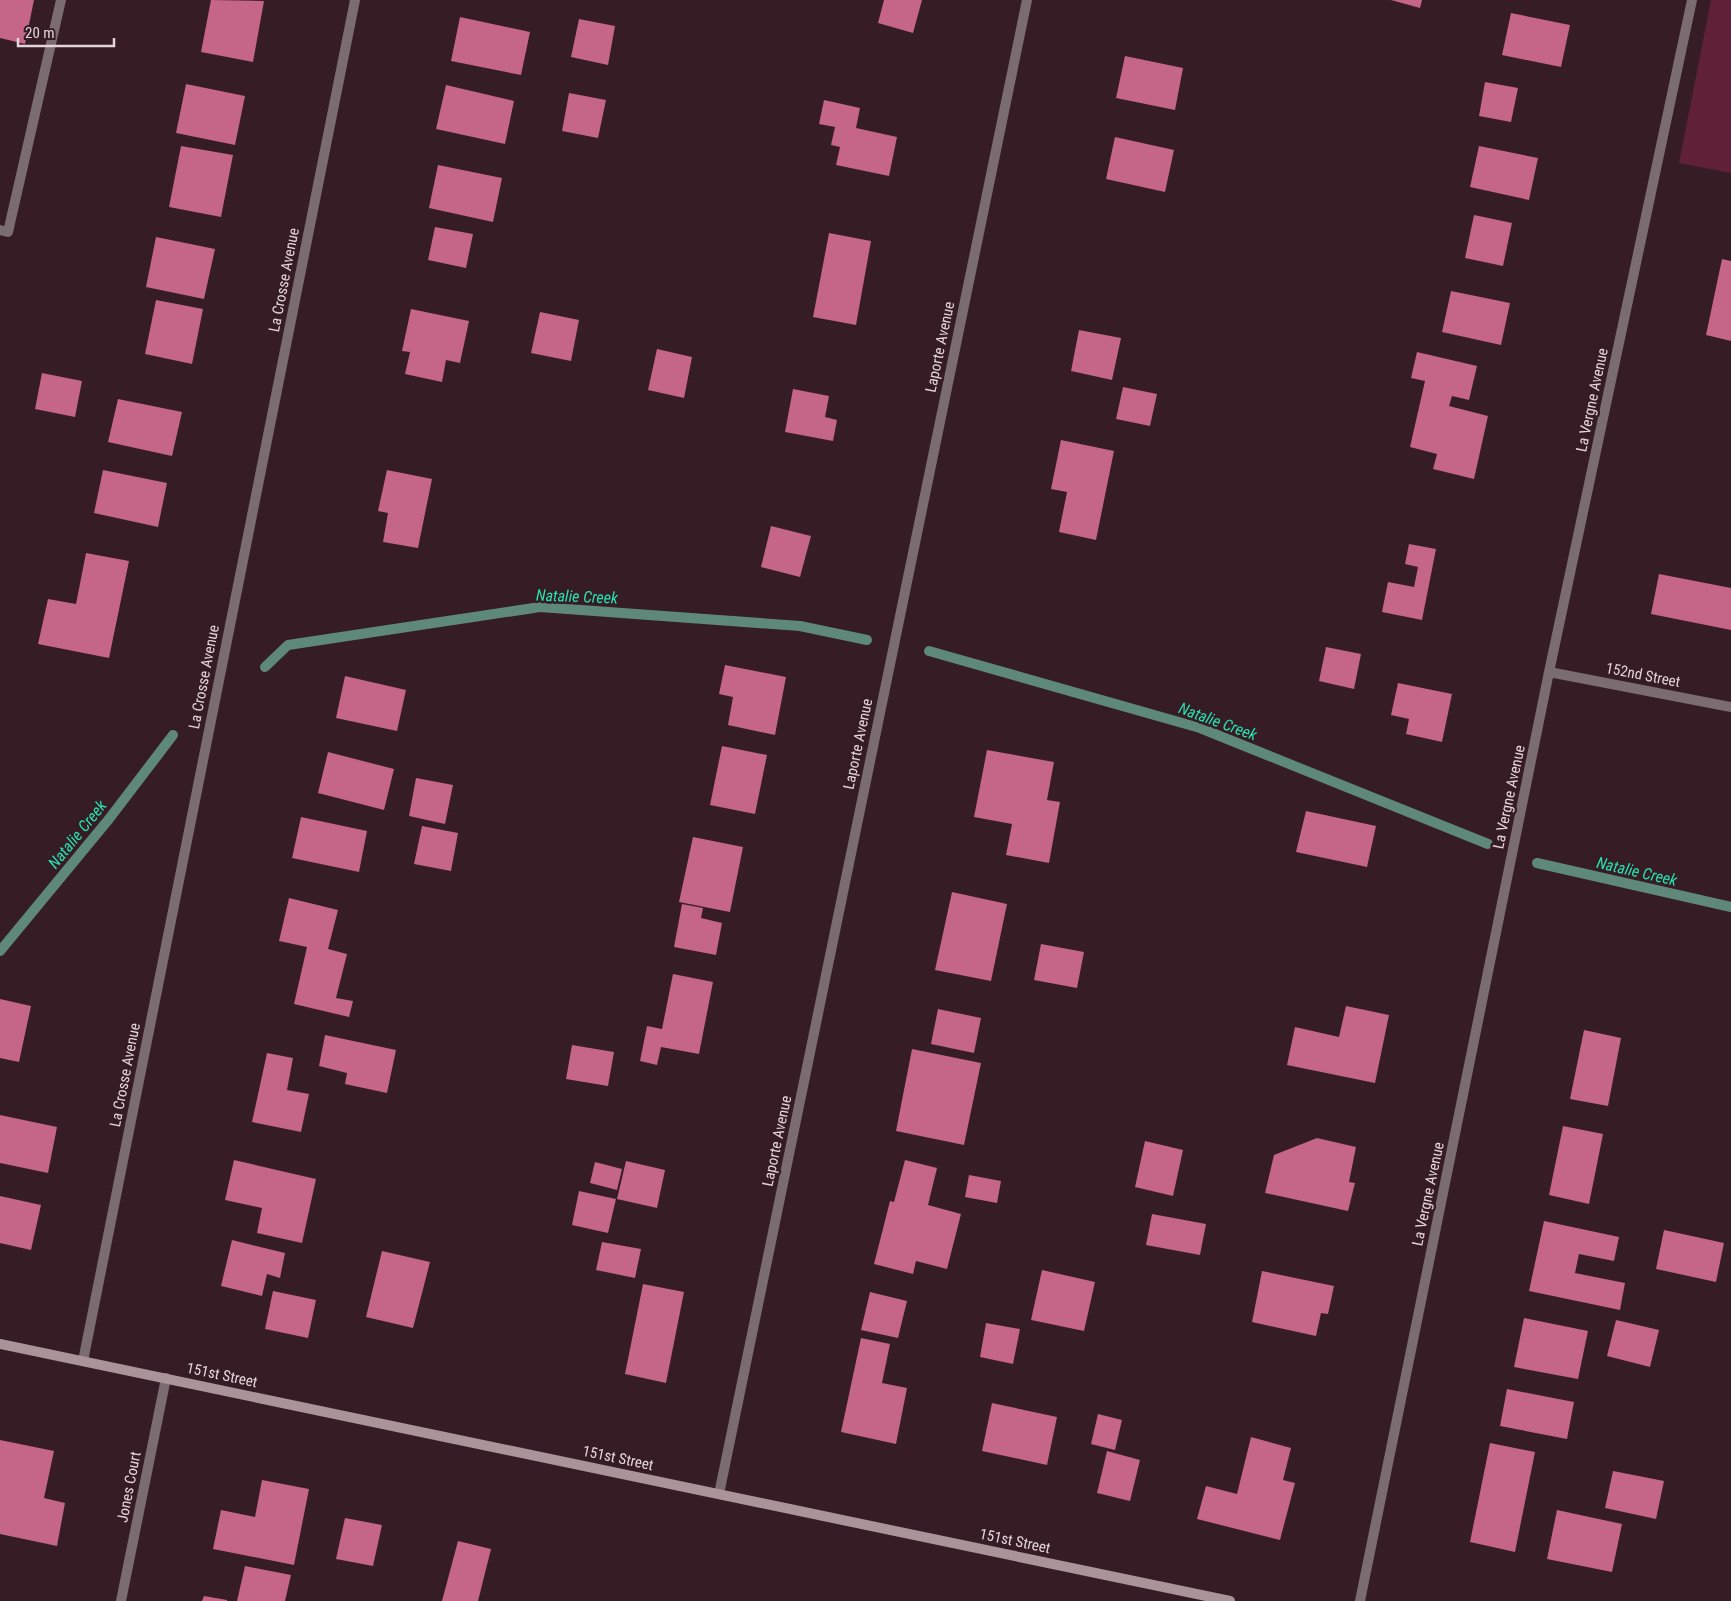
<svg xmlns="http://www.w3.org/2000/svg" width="1731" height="1601" font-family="'Roboto Condensed',sans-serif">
<rect width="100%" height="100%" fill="#351c25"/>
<path fill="#60203a" d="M1711,0H1731V173L1679,163Z"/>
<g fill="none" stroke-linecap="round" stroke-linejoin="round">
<path stroke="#5e887a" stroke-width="10" d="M929,651L1200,728L1488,844
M265,667L288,645L540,607L800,626L867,640
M1537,863L1731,907
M0,951L109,819L173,735"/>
</g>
<path fill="#c56587" d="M0,0H34L25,44L0,38Z
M211,0L264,1L253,62L201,52Z
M884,0H922L913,33L878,23Z
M1391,0H1422L1420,8Z
M1511,13L1570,25L1561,67L1502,55Z
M460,17L530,32L521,75L451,61Z
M579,19L615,26L608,65L571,57Z
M1125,56L1183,68L1175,110L1116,98Z
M1485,82L1518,88L1511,122L1479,116Z
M186,84L245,96L235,145L176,133Z
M446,85L514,101L505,144L436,129Z
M569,93L606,100L598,138L562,131Z
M824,100L860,108L856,128L897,137L889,176L836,165L840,147L831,145L835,127L819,124Z
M1115,137L1174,150L1165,192L1106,179Z
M181,146L233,155L221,217L169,207Z
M1479,146L1538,158L1529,200L1470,187Z
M438,165L502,178L493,222L429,208Z
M1474,215L1512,223L1503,266L1465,258Z
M435,227L473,234L466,268L428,260Z
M829,233L871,241L856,325L813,317Z
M156,237L215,249L204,299L146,287Z
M1722,259L1731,261V341L1706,335Z
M1451,291L1510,303L1501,345L1442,332Z
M156,300L203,309L192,364L145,354Z
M411,309L469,321L460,363L446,360L442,382L405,374L410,352L402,351Z
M540,312L579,320L571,361L531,353Z
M1079,330L1121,338L1112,380L1071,371Z
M657,349L692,357L684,398L648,390Z
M1417,352L1477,366L1469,400L1452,396L1449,406L1488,416L1474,479L1433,469L1437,454L1410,447L1425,381L1411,378Z
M42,373L82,381L75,417L35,409Z
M1123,387L1157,394L1150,426L1116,419Z
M793,389L829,396L825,417L837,420L833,441L785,432Z
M118,399L182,412L172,456L108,442Z
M1061,440L1114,451L1096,540L1059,532L1067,492L1051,489Z
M103,470L167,483L158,527L94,513Z
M387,470L432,479L418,548L383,542L388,513L378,511Z
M771,526L811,536L800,577L761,567Z
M1409,544L1436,549L1422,620L1382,612L1388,582L1414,587L1418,567L1405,564Z
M86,553L129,561L109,658L38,644L48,599L76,604Z
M1659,574L1731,588V630L1651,614Z
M1326,647L1361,654L1354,689L1319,681Z
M725,665L786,677L775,735L728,725L733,697L719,694Z
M345,676L406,690L397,731L336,718Z
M1398,683L1452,694L1442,742L1406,734L1409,719L1391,715Z
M722,746L767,755L755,814L710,805Z
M987,750L1054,762L1047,800L1060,802L1049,863L1006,855L1012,824L974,817Z
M328,752L394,769L384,810L318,793Z
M416,778L453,785L445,824L409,816Z
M1306,811L1376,826L1367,867L1296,852Z
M301,817L367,831L359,872L292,858Z
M422,826L458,833L451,871L414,864Z
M693,837L743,847L730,912L679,902Z
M952,892L1007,904L991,981L935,970Z
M289,898L338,910L328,949L347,954L336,998L353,1001L349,1017L294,1004L307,947L279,941Z
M682,904L703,908L701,918L722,923L716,955L674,947Z
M1041,944L1084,952L1077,988L1034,980Z
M673,974L713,982L699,1054L661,1047L657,1065L640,1061L647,1026L662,1029Z
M0,999L31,1006L19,1062L0,1058Z
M1346,1006L1389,1015L1375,1083L1287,1065L1295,1027L1339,1037Z
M938,1009L981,1018L974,1053L931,1044Z
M1584,1030L1621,1038L1608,1106L1570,1099Z
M325,1035L396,1050L387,1093L345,1084L347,1073L319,1066Z
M572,1045L614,1052L608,1086L566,1079Z
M912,1049L981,1063L964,1145L896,1131Z
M267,1053L293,1058L287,1090L309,1094L301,1132L252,1122Z
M0,1115L57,1127L48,1173L0,1163Z
M1563,1126L1603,1134L1589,1204L1549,1195Z
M1317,1138L1356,1147L1349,1182L1355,1183L1348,1211L1265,1193L1274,1155Z
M1145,1141L1183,1150L1173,1196L1135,1187Z
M234,1160L316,1179L302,1243L257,1233L262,1208L225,1200Z
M905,1160L937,1168L928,1205L961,1214L947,1269L916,1261L913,1274L874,1264L890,1201L894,1202Z
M626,1161L665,1170L657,1208L617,1199Z
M595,1162L622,1169L617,1190L590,1183Z
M969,1175L1001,1181L997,1203L965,1197Z
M579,1191L616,1199L608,1233L572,1225Z
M0,1196L41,1205L31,1250L0,1243Z
M1152,1214L1206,1224L1200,1255L1146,1245Z
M1544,1221L1619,1237L1614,1261L1579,1254L1575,1273L1625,1283L1620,1310L1529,1291Z
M1664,1230L1724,1243L1716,1282L1656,1269Z
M232,1240L285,1253L280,1278L267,1274L262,1296L221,1286Z
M602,1242L641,1249L635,1278L596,1270Z
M382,1251L430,1262L413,1328L366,1317Z
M1042,1270L1095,1282L1084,1331L1031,1320Z
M1262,1271L1334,1286L1328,1314L1321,1313L1316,1336L1252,1322Z
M643,1284L684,1292L666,1383L625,1374Z
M273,1291L316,1300L308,1338L265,1329Z
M870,1292L907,1301L898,1338L861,1330Z
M1524,1318L1588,1331L1578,1379L1514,1367Z
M1616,1320L1659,1330L1650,1367L1607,1356Z
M986,1323L1020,1329L1013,1364L980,1357Z
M861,1338L890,1344L882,1383L907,1388L896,1444L841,1432Z
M1507,1389L1574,1402L1567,1439L1500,1426Z
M992,1403L1057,1417L1047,1465L982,1451Z
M1098,1414L1122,1420L1115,1450L1091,1444Z
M1251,1437L1291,1448L1283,1480L1295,1483L1280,1540L1197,1519L1206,1486L1237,1494Z
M0,1440L54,1451L44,1498L65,1503L57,1546L0,1534Z
M1490,1443L1535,1452L1515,1552L1470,1542Z
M1107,1451L1140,1460L1130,1501L1097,1493Z
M1613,1471L1664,1481L1656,1519L1605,1508Z
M262,1480L309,1489L294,1565L213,1549L221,1510L255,1517Z
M1557,1510L1622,1524L1612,1572L1547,1559Z
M345,1518L382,1525L373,1566L336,1559Z
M458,1541L491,1549L478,1601H442Z
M245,1566L291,1575L285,1601H237Z
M204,1596L227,1600V1601H202Z"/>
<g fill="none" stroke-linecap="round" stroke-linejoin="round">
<path stroke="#7a6c70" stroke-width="10" d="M0,230L8,232L61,0"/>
<path stroke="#7a6c70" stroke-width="10" d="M1549,672L1731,707
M83,1361L355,0
M719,1494L1027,0
M121,1601L166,1378
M1360,1601L1549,672L1692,0"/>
<path stroke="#aa949a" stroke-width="10" d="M0,1344L1230,1601"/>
</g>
<g text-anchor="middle" stroke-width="5" stroke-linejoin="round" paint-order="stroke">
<g font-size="15" fill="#e5d4d9" stroke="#351c25">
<text transform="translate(284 280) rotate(-79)" y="5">La Crosse Avenue</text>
<text transform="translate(940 347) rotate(-78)" y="5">Laporte Avenue</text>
<text transform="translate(1592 400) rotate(-78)" y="5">La Vergne Avenue</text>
<text transform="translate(1643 675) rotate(11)" y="5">152nd Street</text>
<text transform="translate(204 677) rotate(-79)" y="5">La Crosse Avenue</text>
<text transform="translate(858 744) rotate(-78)" y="5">Laporte Avenue</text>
<text transform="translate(1509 797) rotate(-78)" y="5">La Vergne Avenue</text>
<text transform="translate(125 1075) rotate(-79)" y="5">La Crosse Avenue</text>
<text transform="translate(777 1141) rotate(-78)" y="5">Laporte Avenue</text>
<text transform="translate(1428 1194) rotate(-78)" y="5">La Vergne Avenue</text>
<text transform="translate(222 1375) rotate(12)" y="5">151st Street</text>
<text transform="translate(618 1458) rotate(12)" y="5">151st Street</text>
<text transform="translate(129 1487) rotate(-79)" y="5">Jones Court</text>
<text transform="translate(1015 1541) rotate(12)" y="5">151st Street</text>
</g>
<g font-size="16" font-style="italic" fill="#25e3b1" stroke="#351c25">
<text transform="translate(577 596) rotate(2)" y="6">Natalie Creek</text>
<text transform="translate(1218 721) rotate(20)" y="6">Natalie Creek</text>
<text transform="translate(77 834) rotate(-51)" y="6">Natalie Creek</text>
<text transform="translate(1637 871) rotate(13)" y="6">Natalie Creek</text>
</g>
</g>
<path d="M18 38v8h96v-8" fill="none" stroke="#e5d4d9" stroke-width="2.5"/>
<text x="25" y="38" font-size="15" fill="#e5d4d9" stroke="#351c25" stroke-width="4" paint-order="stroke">20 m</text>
</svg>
